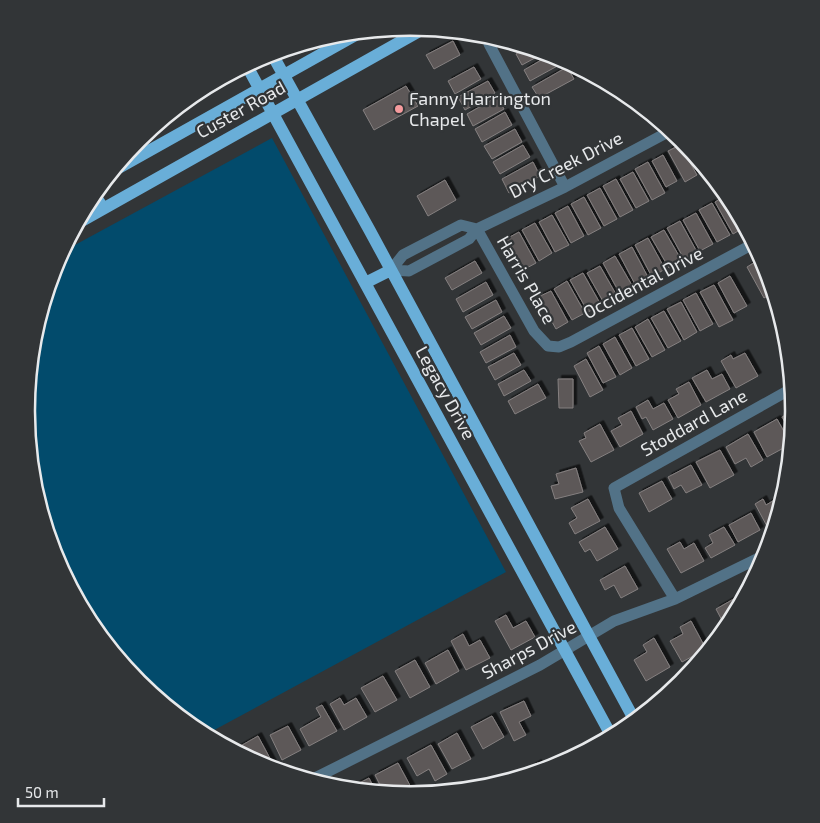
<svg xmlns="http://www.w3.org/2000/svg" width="820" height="823" font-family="'Exo 2',sans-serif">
<defs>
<filter id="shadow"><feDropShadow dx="3.5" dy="-3.5" stdDeviation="0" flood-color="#0009"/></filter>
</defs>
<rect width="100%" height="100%" fill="#323537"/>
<path fill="#024b6c" d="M272,138L506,572L205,735C189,727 176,714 163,703C48,609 0,446 43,305C49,287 53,269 62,252Z"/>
<path fill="#5d5858" stroke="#858080" filter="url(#shadow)" d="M453,41L460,55L434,69L426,55Z
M527,48L544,53L522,65L516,54Z
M550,55L558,57L561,64L530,81L524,70Z
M474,67L481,79L455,94L448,81Z
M567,67L574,79L539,98L532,87Z
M488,81L495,93L465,110L458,97Z
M406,86L418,106L374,130L363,110Z
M497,97L504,109L473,126L467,114Z
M505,112L512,125L482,142L475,129Z
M515,129L522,142L492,159L484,146Z
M684,143L706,170L700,173Z
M523,145L530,157L500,174L493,162Z
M680,145L697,175L685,182L668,151Z
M663,155L677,181L666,187L652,161Z
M533,162L540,176L509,193L502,179Z
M648,162L665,193L652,200L635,169Z
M633,172L649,201L636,208L620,179Z
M616,179L633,210L620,217L603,186Z
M445,180L456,200L428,216L417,196Z
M600,188L617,219L604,226L587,195Z
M727,195L745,227L733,234L715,202Z
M584,197L601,228L588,235L571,204Z
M712,203L730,235L717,242L699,210Z
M568,206L584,236L571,243L555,213Z
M696,213L713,244L700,251L683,220Z
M552,215L569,245L555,252L539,222Z
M680,221L697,252L684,259L667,228Z
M535,223L552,253L539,261L522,230Z
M664,230L682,261L669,268L651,237Z
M519,232L536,263L523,270L506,239Z
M648,238L665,269L652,277L635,245Z
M632,247L649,279L636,286L619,254Z
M615,256L633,287L620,294L603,263Z
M760,259L773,293L764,298L747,267Z
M475,261L482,273L452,290L445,278Z
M600,266L617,296L604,303L587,273Z
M583,273L601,305L588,312L570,280Z
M730,276L747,306L734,313L718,283Z
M567,281L585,313L572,320L554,289Z
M486,282L493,295L463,312L456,299Z
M714,285L733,320L719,327L700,292Z
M551,291L568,322L556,329L538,297Z
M696,293L713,324L700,331L683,300Z
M496,300L502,312L472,329L465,317Z
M681,302L697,332L684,340L667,309Z
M664,311L681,341L668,348L651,318Z
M504,316L511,328L481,345L474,333Z
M648,319L665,350L652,357L635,327Z
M632,328L649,359L636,366L619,335Z
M785,331L788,349L779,333Z
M510,335L516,347L486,363L480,352Z
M615,337L632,368L620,375L603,344Z
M599,346L616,377L603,383L587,353Z
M514,353L521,365L495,380L488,367Z
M745,353L758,376L736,388L721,361L731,355L733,359Z
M586,359L603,390L590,397L574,366Z
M524,370L531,381L504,396L498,384Z
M707,370L712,379L722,374L730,389L706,402L692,378Z
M558,379H573V408H559Z
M689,382L701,405L678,418L668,400L679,394L676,389Z
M538,384L546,398L515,414L508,401Z
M648,400L653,409L664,403L673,419L653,430L646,417L642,419L636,407Z
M794,410V412L792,434L782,417Z
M631,411L643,434L620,447L611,431L622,425L618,418Z
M777,419L791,444L767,457L754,432Z
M600,424L614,450L591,462L579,441L586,438L584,433Z
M748,434L763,460L751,467L746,458L735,464L726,447Z
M720,450L734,475L710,488L696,462Z
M691,465L702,485L686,493L681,485L674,489L668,477Z
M576,468L583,492L555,499L551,486L559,484L556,474Z
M662,481L672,499L649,512L639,493Z
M781,496L783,499L775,524L768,528L755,504L763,499L766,505Z
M588,499L600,521L575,534L569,523L577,518L571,508Z
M751,513L760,530L738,542L729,525Z
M605,527L618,549L597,561L590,549L585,552L579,542Z
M724,527L735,545L711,558L705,548L713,543L709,535Z
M680,542L684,549L694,543L704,561L681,573L667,549Z
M625,566L638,589L621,598L614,585L605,590L600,580Z
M739,596L742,601L726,628L716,609Z
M506,615L513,628L526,621L535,637L511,650L495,621Z
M691,621L706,649L682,662L670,641L683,634L680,627Z
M463,634L469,646L480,640L490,658L466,670L451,641Z
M654,638L670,667L646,681L634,660L647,652L643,645Z
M448,650L459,671L436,684L425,663Z
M415,660L430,687L410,698L395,671Z
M383,676L397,700L375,712L361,688Z
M340,698L344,705L356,698L367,717L344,730L330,704Z
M524,701L531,716L519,722L526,735L514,741L500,712Z
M322,705L337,731L309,746L300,729L321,717L316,708Z
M492,716L504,737L483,749L471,727Z
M288,726L301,750L282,760L270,735Z
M457,733L471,759L452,769L438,744Z
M258,736L273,764L267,767L241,754L237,748Z
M431,745L447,774L435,781L429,769L417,776L407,758Z
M578,749L580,754L571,759L568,754Z
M398,763L413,791L406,795L384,793L375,775Z
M538,763L542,771L529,775L526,770Z
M369,778L376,792L348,789Z"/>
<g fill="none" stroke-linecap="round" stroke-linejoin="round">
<path stroke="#527287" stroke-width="11" d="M489,44L565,187
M477,229L534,331L548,346L559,347L571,342L753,244
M391,270L409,271L469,239L477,229L565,187L670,131
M391,270L403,255L461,225L477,229
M675,599L619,508L614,488L791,389
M311,780L540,665L614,621L675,599L765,555"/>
<path stroke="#69aed8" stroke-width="12" d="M272,54L370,231L635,721
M247,66L612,737
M113,171L359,33
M94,194L103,208
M78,223L423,29
M365,283L391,270"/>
</g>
<circle fill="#f59b9d" stroke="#323537" stroke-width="2" cx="399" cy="109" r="5"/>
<g text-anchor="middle" stroke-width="4.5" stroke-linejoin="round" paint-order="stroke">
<g font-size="18" fill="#e7e9eb" stroke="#323537" text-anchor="start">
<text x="409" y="105">Fanny Harrington<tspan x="409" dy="21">Chapel</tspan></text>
</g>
<g font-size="18" fill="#e7e9eb" stroke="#323537">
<text transform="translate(241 110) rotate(-29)" y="6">Custer Road</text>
<text transform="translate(566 165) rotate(-27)" y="6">Dry Creek Drive</text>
<text transform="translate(526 280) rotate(60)" y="6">Harris Place</text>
<text transform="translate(643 283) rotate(-28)" y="6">Occidental Drive</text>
<text transform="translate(445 393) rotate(61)" y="6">Legacy Drive</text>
<text transform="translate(694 423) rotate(-29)" y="6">Stoddard Lane</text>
<text transform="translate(529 650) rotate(-28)" y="6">Sharps Drive</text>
</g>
</g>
<path d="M0 0H820V823H0ZM35 411a375 375 0 1 1 750 0a375 375 0 1 1-750 0Z" fill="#323537" fill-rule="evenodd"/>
<path fill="none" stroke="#e7e9eb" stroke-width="2.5" d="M35 411a375 375 0 1 1 750 0a375 375 0 1 1-750 0Z"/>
<path d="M18 798v8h86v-8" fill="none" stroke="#e7e9eb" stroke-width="2.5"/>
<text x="25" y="798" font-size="15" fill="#e7e9eb" stroke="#323537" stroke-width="4" paint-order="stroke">50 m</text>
</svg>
